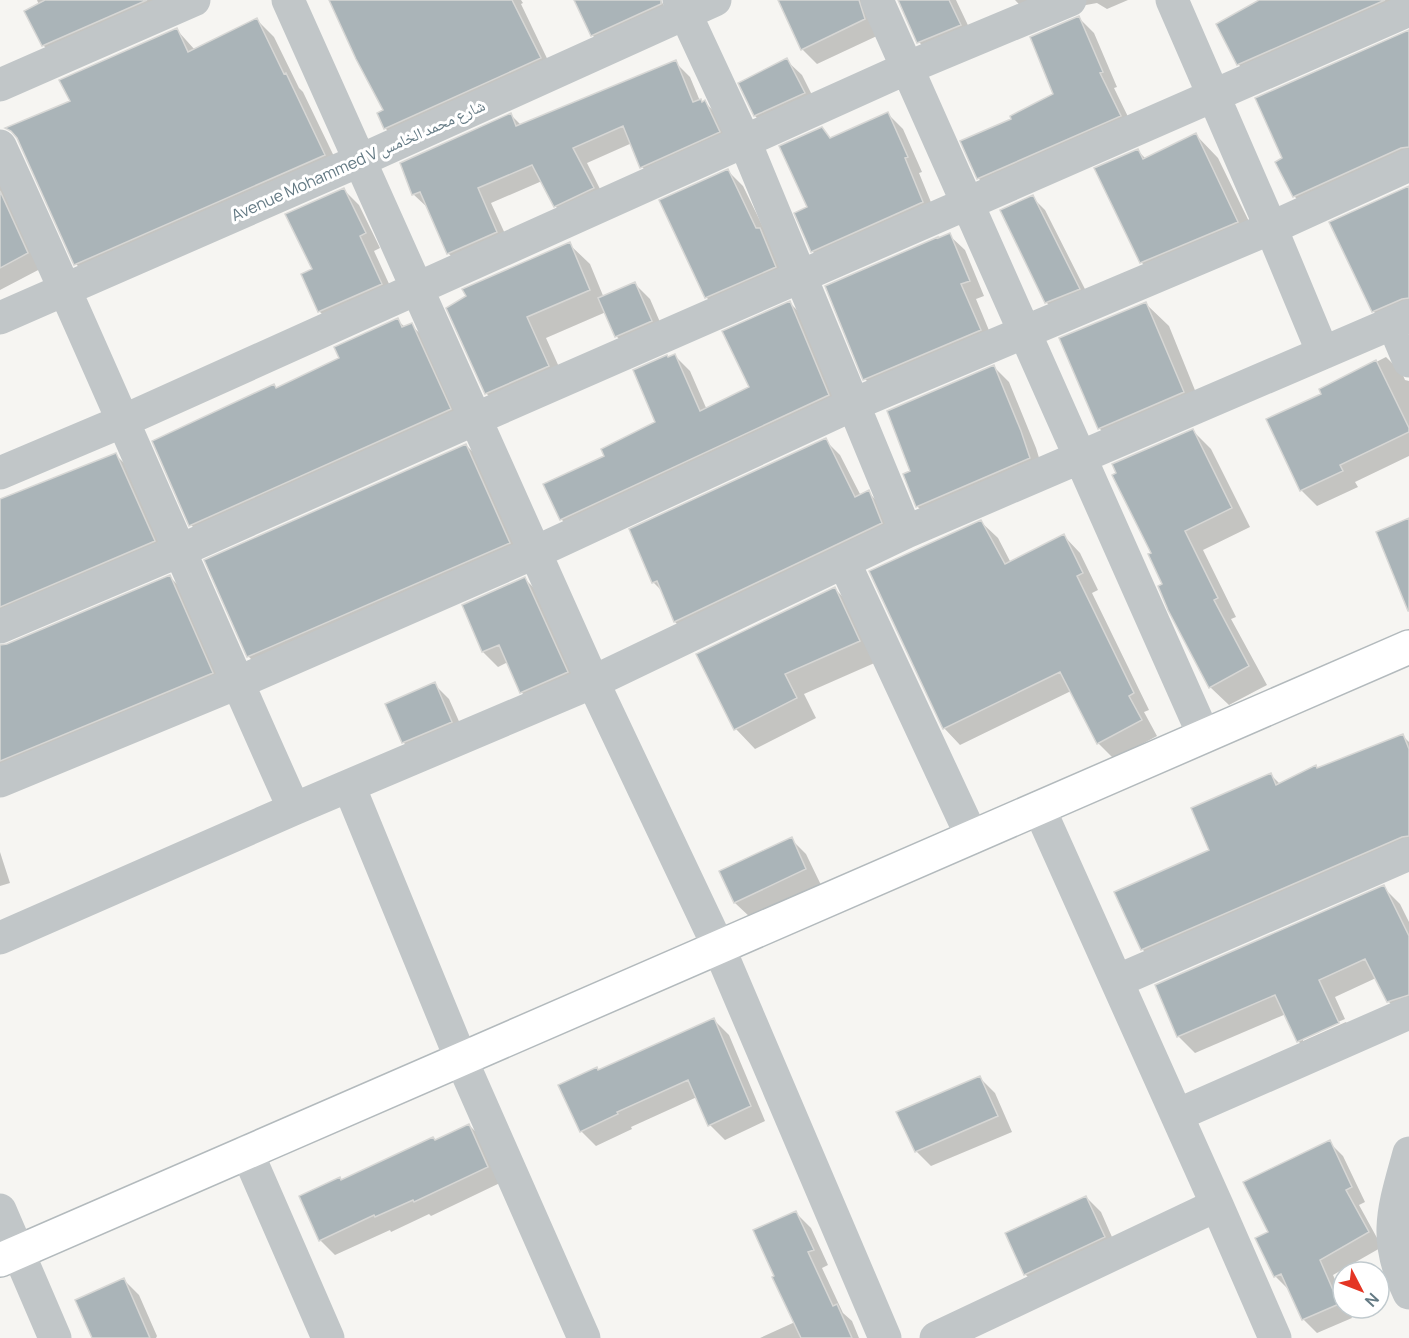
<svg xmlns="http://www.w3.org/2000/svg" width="1409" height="1338" font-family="Manrope,'Noto Naskh Arabic',sans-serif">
<rect width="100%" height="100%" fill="#f6f5f2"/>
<path fill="#0003" d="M37,0H195L58,60L43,45L39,5Z
M330,0H521L523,3L521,4L554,73L400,143L385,128V111Z
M576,0H661L675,30L614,57L592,35Z
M780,0H882L879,35L817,64L802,49Z
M899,0H956L975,40L934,58L919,42Z
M1015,0H1128L1107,9L1097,3L1086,5L1038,25Z
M1262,0H1409L1255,80L1238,64Z
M1079,18L1094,33L1117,87L1114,88L1135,131L993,193L978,178L1013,120L1055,95Z
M256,19L274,37L299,88L303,92L342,173L93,282L76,264L72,101L177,30L195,50Z
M1409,32V168L1311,213L1294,196L1277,162L1284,159Z
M786,60L802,75L819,109L770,131L755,116L740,84Z
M675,62L690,77L700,101L705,102L719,117L733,147L656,181L642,167L632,143L587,163L607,203L569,220L555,206L542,181L491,203L511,247L463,268L449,254L429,209L413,194L401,165L511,115L521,125Z
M888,114L903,129L922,172L919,173L937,217L827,266L812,251L821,129L832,139Z
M1196,135L1218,158L1260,244L1164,285L1141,262L1138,151L1146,159Z
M728,171L743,186L790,282L721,312L706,297Z
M0,176L42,268L0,290Z
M1409,187V319L1389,327L1373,311Z
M344,190L359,205L380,248L374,251L396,299L335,327L320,312L303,274L314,269Z
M1032,197L1045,210L1091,301L1059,315L1046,302Z
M949,235L965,250L984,296L976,299L995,345L880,394L865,379Z
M569,244L590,264L604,298L635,284L650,299L666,336L632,351L616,336L606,312L546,338L568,387L506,414L486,393L448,308Z
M790,303L805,318L843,410L576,534L561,519L606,457L657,423L675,356L690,371L707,410L751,388Z
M1146,304L1169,326L1205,415L1122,451L1099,428Z
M397,320L405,327L411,325L429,342L467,427L208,542L191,525L274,386L277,389L341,359Z
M1386,357L1402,373L1405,380L1409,381V456L1355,482L1358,487L1317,506L1301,490L1323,394L1321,390Z
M994,367L1009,382L1036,448L1044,474L932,522L917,506Z
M1193,431L1211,449L1250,527L1203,550L1236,617L1231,619L1267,685L1229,705L1210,687L1153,553Z
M825,440L840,455L861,496L868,492L883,507L896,538L690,637L675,622L662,591L653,582Z
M466,445L482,461L525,559L264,672L248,656Z
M116,455L132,471L170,557L0,634V500Z
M981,522L998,538L1011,563L1064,536L1080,553L1098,590L1092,593L1149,710L1144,712L1157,736L1114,759L1098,743L1071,691L960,745L944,728Z
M170,577L186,593L228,689L0,789V647L8,646Z
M525,579L540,594L582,687L537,707L521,692L508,662L498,667L483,652Z
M835,589L854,608L879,661L804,694L816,718L755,749L736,729L698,654Z
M434,684L449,699L466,737L418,757L403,742Z
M1402,735L1409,742V855L1157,964L1142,949L1211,850L1270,774L1281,785Z
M791,839L806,854L821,885L751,918L735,903L721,872Z
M0,852L10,883L0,886Z
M1383,887L1400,904L1409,922V1017L1405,1018L1388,1001L1376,978L1335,997L1345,1019L1303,1037V1041L1346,1022L1355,1040L1315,1058L1298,1041L1286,1014L1195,1053L1178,1036Z
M714,1020L729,1035L765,1121L725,1140L710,1125L697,1097L631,1127L632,1129L596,1146L581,1131L599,1072Z
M980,1078L995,1093L1012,1132L931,1166L916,1151Z
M469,1125L484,1140L502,1182L431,1216L429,1214L391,1232L390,1230L335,1255L320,1240L342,1181Z
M1329,1142L1343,1156L1365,1202L1359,1205L1382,1247L1333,1275L1343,1297V1308H1348L1352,1318L1317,1333L1303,1319L1290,1291L1276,1277L1257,1239L1270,1233Z
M1086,1197L1101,1212L1119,1253L1040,1289L1025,1274Z
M796,1213L811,1228L828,1265L822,1268L843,1313L852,1321L859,1338H760L795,1322Z
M124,1280L139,1295L157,1336L156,1338H94Z"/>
<path fill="#aab4b8" stroke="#d7d7d5" stroke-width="1.5" d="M45,0H147L42,46L24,11Z
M329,0H512L541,58L384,129L377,113L383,110L356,59Z
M574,0H661V4L591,36Z
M778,0H859L865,19L801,50Z
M898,0H949L961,25L917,43Z
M1259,0H1385L1237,65L1216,24Z
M1079,16L1103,72L1100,73L1121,116L977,179L960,141L1011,119L1010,116L1053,94L1030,37Z
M257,18L284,74L286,73L325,155L74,265L17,138L11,131L5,128L70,101L59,80L177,28L188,52Z
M1409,30V147L1401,148L1293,197L1275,162L1282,158L1255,98Z
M787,58L805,93L754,116L738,83Z
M676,60L693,102L701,99L702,102L705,100L720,132L640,168L623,126L573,148L594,188L554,207L532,165L478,188L497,232L447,254L420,192L412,195L400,163L511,113L516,126Z
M888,112L908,157L905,158L923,202L811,252L794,213L807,207L779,146L822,127L830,138Z
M1196,133L1238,222L1140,263L1094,168L1138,149L1143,159Z
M728,169L756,228H760L776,267L705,298L659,200Z
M1409,186V298L1402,299L1372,312L1329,222Z
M344,188L366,233L360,236L382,284L318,312L301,274L312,269L285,214Z
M0,191L28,253L0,268Z
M1033,195L1080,289L1045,303L1000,210Z
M950,233L970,281L961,284L981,330L863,380L825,286L938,237V238Z
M570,242L590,290L527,317L549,366L485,394L446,308L466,296L462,289Z
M635,282L652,321L615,337L598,298Z
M790,301L829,395L560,520L543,484L604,456L601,449L655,422L633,370L667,355L668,357L675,354L700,411L749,387L722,331Z
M1146,302L1184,392L1098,429L1059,338Z
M398,318L402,327L412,323L451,409L189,526L152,441L274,384L276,388L339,358L334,347Z
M1376,360L1409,428V432L1340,465L1343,471L1300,491L1266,419L1321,394L1319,389Z
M994,365L1021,431L1030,458L916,507L903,474L910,471L887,411Z
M1193,429L1232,508L1185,531L1218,598L1214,600L1249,666L1209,688L1168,610L1158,586L1162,584L1148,554L1151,553L1112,475L1116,473L1112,464Z
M826,438L855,497L869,490L882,523L674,622L657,581L652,583L629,529Z
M466,444L510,543L247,657L204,560Z
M116,453L155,541L0,607V499Z
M1409,518V611H1408L1376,532Z
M981,520L1005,564L1064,534L1083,573L1077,576L1134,693L1129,696L1142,720L1097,744L1060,672L943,729L869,571Z
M170,575L213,673L0,761V645L7,644Z
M525,577L568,672L520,693L499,645L482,652L462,605Z
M835,587L860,641L785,674L797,698L734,730L696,654Z
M435,682L452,722L402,743L385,704Z
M1403,734L1409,749V836L1402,837L1141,950L1114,892L1209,850L1191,808L1271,773L1276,785L1316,765L1317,768Z
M792,837L806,869L734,903L719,871Z
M1384,885L1409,936V995L1387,1002L1365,959L1319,980L1339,1023L1297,1042L1275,995L1177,1037L1155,985Z
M714,1018L751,1106L708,1126L688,1080L617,1112L618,1114L580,1132L558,1085L597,1067L598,1070Z
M980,1076L998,1116L915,1152L896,1112Z
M469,1124L488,1167L414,1202L413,1200L375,1217L374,1215L319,1241L299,1196L340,1177L341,1180L433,1137L435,1140Z
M1330,1140L1352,1187L1346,1190L1369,1232L1320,1260L1339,1304L1302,1320L1281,1274L1274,1277L1255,1238L1268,1232L1243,1182Z
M1086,1196L1105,1237L1024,1275L1005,1233Z
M796,1211L814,1250L808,1252L833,1306L837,1304L852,1338H801L772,1277L774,1276L753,1230Z
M124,1278L150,1338H92L75,1300Z"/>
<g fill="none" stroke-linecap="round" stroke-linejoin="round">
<defs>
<path id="secondary" d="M0,1260L1409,647"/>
</defs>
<use href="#secondary" stroke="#b3babd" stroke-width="36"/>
<path stroke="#c1c6c8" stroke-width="33" d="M288,0L593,682L719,948L885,1338
M679,0L745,142L906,532
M877,0L1204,736
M1172,0L1271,228L1323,353
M0,85L194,0
M0,146C101,366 195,589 294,809
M0,318L361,160L715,0
M1393,323L1409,361
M0,473L123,421L907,68L1070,0
M844,562L972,837
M0,627L179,551L475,419L1409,10
M0,781L237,683L536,552L852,405L1271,228L1409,165
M349,786L461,1059L584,1338
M1039,808L1217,1205L1275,1338
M0,938L294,809L593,682L906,532L1409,316
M1117,981L1409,854
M1177,1115L1409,1013
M247,1152L328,1338
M1409,1153C1394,1208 1382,1238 1409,1293
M0,1210L55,1338
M936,1338L1217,1205"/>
<use href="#secondary" stroke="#fff" stroke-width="33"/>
</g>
<g text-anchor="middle" stroke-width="6" stroke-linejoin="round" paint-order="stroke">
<g font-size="16" fill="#647a84" stroke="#fff">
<text transform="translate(358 160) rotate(-24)" y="6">Avenue Mohammed V شارع محمد الخامس</text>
</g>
</g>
<g transform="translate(1361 1290) rotate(132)"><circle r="28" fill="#ffffff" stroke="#c1cace" stroke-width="1.5"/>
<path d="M0-4.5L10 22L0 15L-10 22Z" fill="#e43524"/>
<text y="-9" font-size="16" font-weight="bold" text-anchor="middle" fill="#647a84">N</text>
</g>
</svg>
